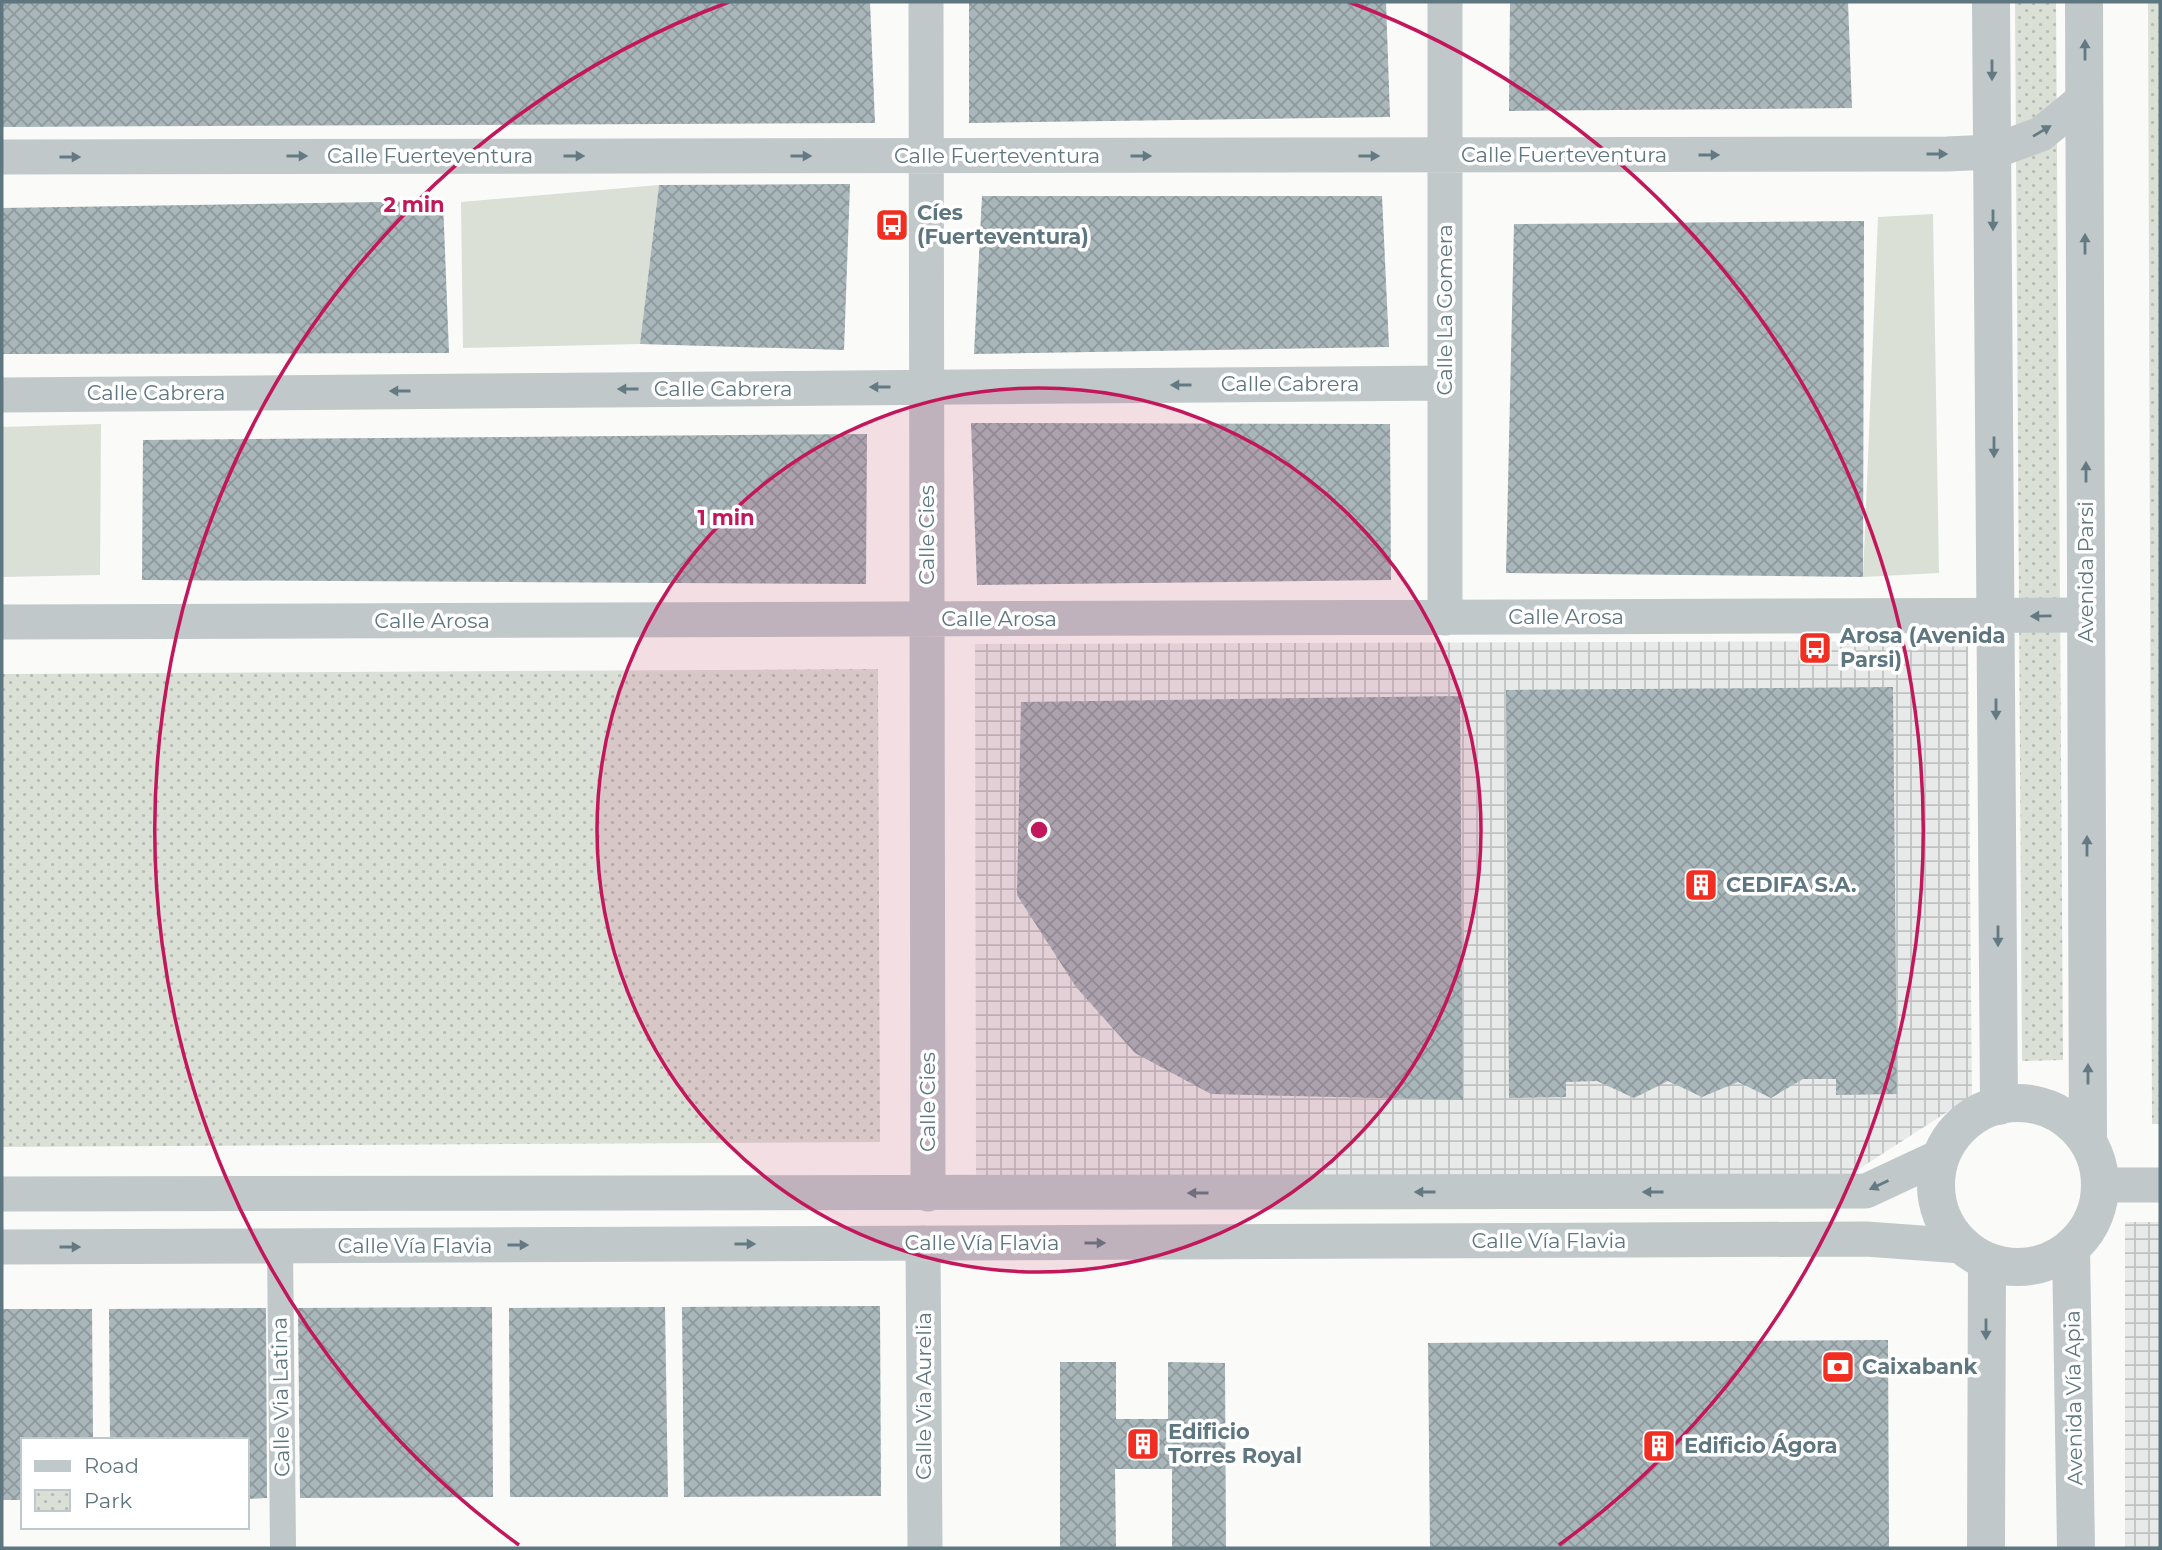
<svg xmlns="http://www.w3.org/2000/svg" width="2162" height="1550" font-family="Montserrat,sans-serif">
<defs>
<pattern id="industrial-grid" width="8" height="8" patternUnits="userSpaceOnUse" patternTransform="scale(1.75)"><rect width="8" height="8" fill="#e8eae9"/><path d="M0 4h8M4 0v8" fill="none" stroke="#bfc2c2"/></pattern>
<pattern id="park-dots" width="8" height="8" patternUnits="userSpaceOnUse" patternTransform="scale(1.75)"><rect width="8" height="8" fill="#dbe0d6"/><path d="M2 2h.1M6 6h.1" fill="none" stroke="#b5bab3" stroke-width="1.8" stroke-linecap="round"/></pattern>
<pattern id="building-cross-hatch" width="8" height="8" patternUnits="userSpaceOnUse" patternTransform="scale(1.75)"><rect width="8" height="8" fill="#a9b6ba"/><path d="M0 0l8 8M0 8l8-8" fill="none" stroke="#8d999c"/></pattern>
</defs>
<rect width="100%" height="100%" fill="#fafaf8"/>
<path fill="url(#industrial-grid)" d="M1968,641L1972,1096L1848,1176L976,1179L975,644Z
M2125,1222H2160V1548H2125Z"/>
<path fill="#dbe0d6" d="M659,185L640,344L463,348L461,202Z
M1933,214L1939,573L1863,577L1878,217Z
M101,424L100,575L2,577V427Z"/>
<path fill="url(#park-dots)" d="M2015,2H2056L2063,1060L2022,1061Z
M2148,2H2160V1124H2152Z
M878,669L880,1142L2,1147V674Z"/>
<path fill="url(#building-cross-hatch)" d="M2,2H870L875,123L2,127Z
M969,2H1386L1390,117L969,123Z
M1510,2H1848L1852,108L1509,111Z
M850,184L844,350L640,344L659,185Z
M982,196H1382L1389,347L974,354Z
M443,201L449,353L2,354V208Z
M1864,221L1863,577L1506,573L1514,224Z
M971,423L1390,424L1391,580L977,585Z
M867,434L866,584L142,580L143,440Z
M1893,687L1897,1094L1836,1095V1079H1803L1771,1098L1738,1082L1702,1097L1668,1081L1634,1098L1597,1081L1566,1082V1097L1509,1098L1506,690Z
M1460,696L1463,1100L1211,1094L1135,1053L1076,987L1017,895L1021,702Z
M880,1306L881,1496L684,1497L682,1307Z
M492,1307L493,1497L300,1498L298,1308Z
M665,1307L668,1497H510L509,1308Z
M266,1308L267,1498L247,1499V1440H110L109,1309Z
M2,1309H92L93,1440H23V1500H2Z
M1888,1340L1889,1548H1430L1428,1343Z
M1060,1362H1116V1419H1168V1362L1225,1363L1226,1548H1172V1469H1115L1116,1548H1060Z"/>
<g fill="none" stroke-linecap="round" stroke-linejoin="round">
<path stroke="#c0c8ca" stroke-width="26" d="M280,1247L283,1548"/>
<path stroke="#c0c8ca" stroke-width="35" d="M926,2L928,1194
M1445,2V618
M2,157L1947,154L1992,152L2041,134L2085,98
M2,395L1445,383
M2,622L2086,615
M2100,1185H2160
M2,1194L1866,1191L1941,1156
M923,1243L925,1548
M2,1247L1866,1239L1962,1246"/>
<path stroke="#c0c8ca" stroke-width="38" d="M1991,2L1999,1106
M2084,2L2088,1142
M1936 1185a82 82 0 1 1 164 0a82 82 0 1 1-164 0Z
M2071,1248L2076,1548
M1986,1548L1987,1261"/>
</g>
<defs><path id="oneway-solid" d="M-6-.8H1V-3.2L6.5 0L1 3.2V.8H-6Z" transform="scale(1.75)"/></defs>
<g fill="#637a83">
<use href="#oneway-solid" transform="translate(2085 50) rotate(-90)"/>
<use href="#oneway-solid" transform="translate(1992 70) rotate(90)"/>
<use href="#oneway-solid" transform="translate(2042 131) rotate(-31)"/>
<use href="#oneway-solid" transform="translate(1937 154)"/>
<use href="#oneway-solid" transform="translate(1709 155)"/>
<use href="#oneway-solid" transform="translate(297 156)"/>
<use href="#oneway-solid" transform="translate(574 156)"/>
<use href="#oneway-solid" transform="translate(801 156)"/>
<use href="#oneway-solid" transform="translate(1141 156)"/>
<use href="#oneway-solid" transform="translate(1369 156)"/>
<use href="#oneway-solid" transform="translate(70 157)"/>
<use href="#oneway-solid" transform="translate(1993 220) rotate(90)"/>
<use href="#oneway-solid" transform="translate(2085 244) rotate(-90)"/>
<use href="#oneway-solid" transform="translate(1181 385) rotate(180)"/>
<use href="#oneway-solid" transform="translate(880 387) rotate(180)"/>
<use href="#oneway-solid" transform="translate(628 389) rotate(180)"/>
<use href="#oneway-solid" transform="translate(400 391) rotate(180)"/>
<use href="#oneway-solid" transform="translate(1994 447) rotate(90)"/>
<use href="#oneway-solid" transform="translate(2086 472) rotate(-90)"/>
<use href="#oneway-solid" transform="translate(2041 616) rotate(179)"/>
<use href="#oneway-solid" transform="translate(1996 709) rotate(90)"/>
<use href="#oneway-solid" transform="translate(2087 846) rotate(-90)"/>
<use href="#oneway-solid" transform="translate(1998 936) rotate(90)"/>
<use href="#oneway-solid" transform="translate(2088 1074) rotate(-90)"/>
<use href="#oneway-solid" transform="translate(1879 1185) rotate(155)"/>
<use href="#oneway-solid" transform="translate(1425 1192) rotate(180)"/>
<use href="#oneway-solid" transform="translate(1653 1192) rotate(180)"/>
<use href="#oneway-solid" transform="translate(1198 1193) rotate(180)"/>
<use href="#oneway-solid" transform="translate(1095 1243)"/>
<use href="#oneway-solid" transform="translate(745 1244)"/>
<use href="#oneway-solid" transform="translate(518 1245)"/>
<use href="#oneway-solid" transform="translate(70 1247)"/>
<use href="#oneway-solid" transform="translate(1986 1329) rotate(90)"/>
</g>
<circle cx="1039" cy="830" r="442" fill="#c2185b" fill-opacity=".12"/>
<g fill="none" stroke="#c2185b" stroke-width="3.5">
<circle cx="1039" cy="830" r="442"/>
<path d="M519 1545A884 884 0 0 1 729 2M1349 2A884 884 0 0 1 1559 1545"/>
</g>
<defs>
<symbol id="bus-square" viewBox="-11 -11 22 22"><rect x="-9" y="-9" width="18" height="18" rx="4" fill="#f02e22" stroke="#fff"/><path d="M-5-6H5V4H4V6H2V4H-2V6H-4V4H-5ZM-3.5-4V0h7V-4ZM-3.5 1.2v1.5H-2V1.2ZM2 1.2v1.5H3.5V1.2Z" fill="#fff"/></symbol>
<symbol id="building-square" viewBox="-11 -11 22 22"><rect x="-9" y="-9" width="18" height="18" rx="4" fill="#f02e22" stroke="#fff"/><path d="M-4-6H4V6H1V3H-1V6H-4ZM-2.5-4.3h1.7v1.8h-1.7ZM.8-4.3h1.7v1.8H.8ZM-2.5-1h1.7V.8h-1.7ZM.8-1h1.7V.8H.8Z" fill="#fff"/></symbol>
<symbol id="bank-square" viewBox="-11 -11 22 22"><rect x="-9" y="-9" width="18" height="18" rx="4" fill="#f02e22" stroke="#fff"/><path d="M-6-4H6V4H-6ZM0-2.3a2.3 2.3 0 1 0 0 4.6a2.3 2.3 0 1 0 0-4.6Z" fill="#fff"/></symbol>
</defs>
<g fill-rule="evenodd">
<use href="#bus-square" x="873" y="206" width="38" height="38"/>
<use href="#bus-square" x="1796" y="629" width="38" height="38"/>
<use href="#building-square" x="1682" y="866" width="38" height="38"/>
<use href="#bank-square" x="1819" y="1348" width="38" height="38"/>
<use href="#building-square" x="1124" y="1425" width="38" height="38"/>
<use href="#building-square" x="1640" y="1427" width="38" height="38"/>
</g>
<g text-anchor="middle" stroke-width="7" stroke-linejoin="round" paint-order="stroke">
<g font-size="21" fill="#5e767f" stroke="#fff">
<text x="1564" y="162">Calle Fuerteventura</text>
<text x="430" y="163">Calle Fuerteventura</text>
<text x="997" y="163">Calle Fuerteventura</text>
<text transform="translate(1445 310) rotate(-90)" y="7">Calle La Gomera</text>
<text x="1290" y="391">Calle Cabrera</text>
<text x="723" y="396">Calle Cabrera</text>
<text x="156" y="400">Calle Cabrera</text>
<text transform="translate(927 535) rotate(-90)" y="7">Calle Cies</text>
<text transform="translate(2086 572) rotate(-90)" y="7">Avenida Parsi</text>
<text x="1566" y="624">Calle Arosa</text>
<text x="999" y="626">Calle Arosa</text>
<text x="432" y="628">Calle Arosa</text>
<text transform="translate(928 1102) rotate(-90)" y="7">Calle Cies</text>
<text x="1549" y="1248">Calle Vía Flavia</text>
<text x="982" y="1250">Calle Vía Flavia</text>
<text x="415" y="1253">Calle Vía Flavia</text>
<text transform="translate(924 1396) rotate(-90)" y="7">Calle Via Aurelia</text>
<text transform="translate(281 1397) rotate(-91)" y="7">Calle Via Latina</text>
<text transform="translate(2074 1398) rotate(-91)" y="7">Avenida Vía Apia</text>
</g>
<g font-size="21" font-weight="bold" fill="#5e767f" stroke="#fff" text-anchor="start">
<text x="917" y="220">Cíes<tspan x="917" dy="24">(Fuerteventura)</tspan></text>
<text x="1840" y="643">Arosa (Avenida<tspan x="1840" dy="24">Parsi)</tspan></text>
<text x="1726" y="892">CEDIFA S.A.</text>
<text x="1862" y="1374">Caixabank</text>
<text x="1168" y="1439">Edificio<tspan x="1168" dy="24">Torres Royal</tspan></text>
<text x="1684" y="1453">Edificio Ágora</text>
</g>
</g>
<circle cx="1039" cy="830" r="10" fill="#c2185b" stroke="#fff" stroke-width="3.5"/>
<g font-size="21" text-anchor="middle" font-weight="bold" fill="#c2185b" stroke="#fff" stroke-width="7" stroke-linejoin="round" paint-order="stroke">
<text x="414" y="212">2 min</text>
<text x="726" y="525">1 min</text>
</g>
<rect width="2162" height="1550" fill="none" stroke="#5e767f" stroke-width="7"/>
<rect x="21" y="1438" width="228" height="91" fill="#ffffff" stroke="#bfc8cc" stroke-width="2"/>
<rect x="35" y="1461" width="35" height="10" fill="#c0c8ca" stroke="#bfc8cc" stroke-width="2"/>
<text x="84" y="1473" font-size="21" fill="#5e767f">Road</text>
<rect x="35" y="1490" width="35" height="21" fill="url(#park-dots)" stroke="#bfc8cc" stroke-width="2"/>
<text x="84" y="1508" font-size="21" fill="#5e767f">Park</text>
</svg>
